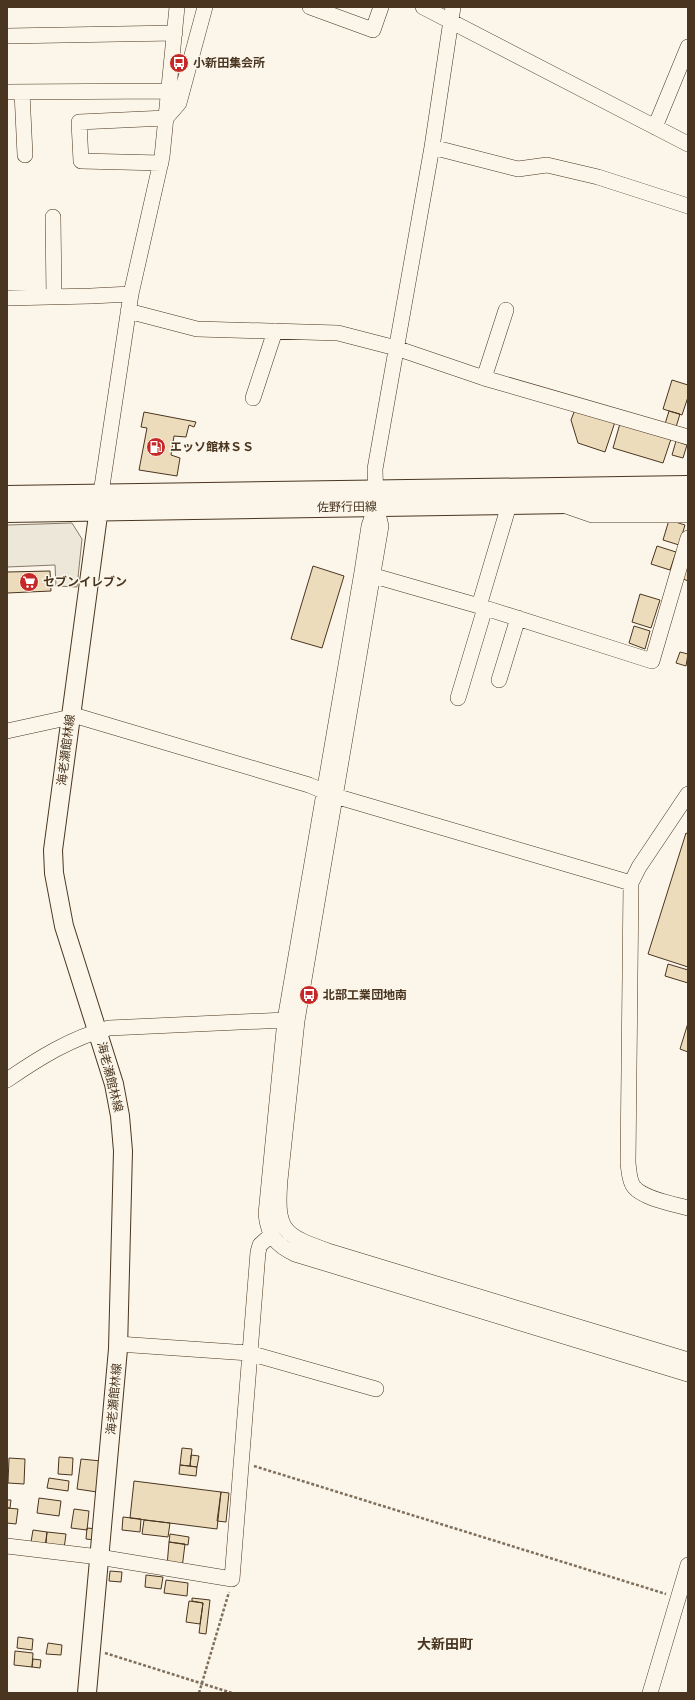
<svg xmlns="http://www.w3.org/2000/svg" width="695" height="1700" font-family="Cabin,'Noto Sans JP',sans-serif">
<rect width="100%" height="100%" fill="#fbf6e9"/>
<path fill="#ede7d9" stroke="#887966" d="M72,523L82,539L77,587L56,586L55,565L7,567V525Z"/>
<path fill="#ecdcbc" stroke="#4a3520" d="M672,380L688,385V397L682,415L663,409Z
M576,407L616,419L605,452L578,443L571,420Z
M669,411L680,414L676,427L665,424Z
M144,412L196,422L194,427L189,425L186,437L174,436L171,455L180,458L177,476L139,470L147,428L141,427Z
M621,420L672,436L663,463L613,448Z
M676,441L687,445L683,458L672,455Z
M669,520L685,525L679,545L663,540Z
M657,546L676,552L670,570L651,564Z
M313,566L344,576L322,648L291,639Z
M684,569L688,570V581L681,578Z
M50,571L51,591L7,593V572Z
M640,594L660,600L651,628L632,622Z
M634,626L650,631L645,649L629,643Z
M680,652L688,654L686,666L676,663Z
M686,833L688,834V967L648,954Z
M668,964L688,970V983L665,976Z
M688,1023V1052L680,1049Z
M182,1448L192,1449L190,1466L180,1465Z
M191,1455L199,1456L197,1467L190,1466Z
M59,1457L73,1458L72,1475L58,1474Z
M9,1458L25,1459L24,1484L8,1483Z
M81,1459L101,1461L97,1492L77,1489Z
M180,1465L197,1467L196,1476L179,1474Z
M49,1478L69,1481L68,1491L47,1488Z
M134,1481L221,1492L217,1529L130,1518Z
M221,1492L229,1493L226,1522L217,1521Z
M39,1498L61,1501L59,1516L37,1513Z
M7,1500H11L10,1508H7Z
M7,1508L18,1509L16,1524L7,1523Z
M74,1509L89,1511L87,1530L71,1528Z
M123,1517L141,1519L140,1532L122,1530Z
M144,1520L170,1523L168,1537L142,1534Z
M87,1528L97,1529L95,1540L86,1539Z
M33,1530L47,1532L46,1544L31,1542Z
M47,1532L66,1534L64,1549L45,1547Z
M170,1534L189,1537L188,1545L169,1542Z
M169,1542L185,1544L182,1568L167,1566Z
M110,1571L122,1572L121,1582L109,1581Z
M146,1575L163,1577L161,1589L145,1587Z
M166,1580L188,1583L187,1596L164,1593Z
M192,1598L210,1600L206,1634L199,1633L203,1603L192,1601Z
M189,1601L203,1603L200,1624L186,1622Z
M18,1637L33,1639L32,1650L17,1648Z
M48,1643L62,1645L61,1655L46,1654Z
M15,1651L33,1653L32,1667L14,1665Z
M33,1659L41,1660L40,1668L32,1667Z"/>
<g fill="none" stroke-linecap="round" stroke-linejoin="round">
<defs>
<path id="minor" d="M310,7L373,30L381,7
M423,7L688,144
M453,7L432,147L375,469L376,506L381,526L297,1021L280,1180C276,1232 283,1235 331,1252L688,1360
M7,36L175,33
M7,92L168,91
M22,92L25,155
M655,127L688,47
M432,147L518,169L547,165L598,177L688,206
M161,163L81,161L79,122L166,118L179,103L205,7
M53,217L54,297
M7,298L91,296L131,294
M128,311L197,329L338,333L396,348L484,378L688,437
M484,378L506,310
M253,398L275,331
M101,493L131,294L162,157L177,7
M376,506L369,526L362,572L285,1020L266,1214C268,1235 276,1245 295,1254L688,1374
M566,506L592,515H688
M364,573L479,606L652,661L688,538
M479,606L509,505
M499,680L518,618
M458,698L485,608
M7,731L71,717H80L309,785L335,796L631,883
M688,794L639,867L631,883L628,1163C629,1170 629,1181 634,1187C644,1199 674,1204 688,1208
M7,1080C39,1058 71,1038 109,1028L285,1020L295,1021
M118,1344L249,1353L376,1389
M7,1546L99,1557L232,1579L258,1252L260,1245L271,1235
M650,1693L688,1565"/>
<path id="major" d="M7,495L688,485
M7,513L688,502
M87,1693L118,1349L123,1151L120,1116L114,1084L64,926L54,873L53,850L101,493"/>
</defs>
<use href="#minor" stroke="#4a3520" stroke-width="16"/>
<use href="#major" stroke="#4a3520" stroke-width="20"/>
<path stroke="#7f6f5c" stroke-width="2.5" stroke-dasharray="3 2" stroke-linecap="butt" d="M254,1466L666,1594
M105,1653L232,1693
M199,1693L229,1592"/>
<use href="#minor" stroke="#fbf6e9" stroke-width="15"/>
<use href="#major" stroke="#fbf6e9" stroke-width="18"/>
</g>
<defs>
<symbol id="bus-disc" viewBox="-11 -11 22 22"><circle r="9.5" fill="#c62828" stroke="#fbf6e9"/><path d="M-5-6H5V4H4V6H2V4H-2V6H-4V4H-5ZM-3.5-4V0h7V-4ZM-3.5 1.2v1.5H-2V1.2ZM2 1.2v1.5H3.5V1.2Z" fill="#fff"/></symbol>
<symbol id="fuel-disc" viewBox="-11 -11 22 22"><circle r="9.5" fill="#c62828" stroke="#fbf6e9"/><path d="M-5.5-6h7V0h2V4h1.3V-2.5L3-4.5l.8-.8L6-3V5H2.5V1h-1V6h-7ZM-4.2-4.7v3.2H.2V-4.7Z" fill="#fff"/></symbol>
<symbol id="supermarket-disc" viewBox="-11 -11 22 22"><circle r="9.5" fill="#c62828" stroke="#fbf6e9"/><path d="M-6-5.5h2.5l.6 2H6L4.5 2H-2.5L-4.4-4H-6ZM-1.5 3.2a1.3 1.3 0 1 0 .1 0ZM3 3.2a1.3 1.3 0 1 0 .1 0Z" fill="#fff"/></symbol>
</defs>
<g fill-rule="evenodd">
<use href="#bus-disc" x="168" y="52" width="22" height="22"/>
<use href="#fuel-disc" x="145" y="436" width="22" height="22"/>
<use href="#supermarket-disc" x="18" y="571" width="22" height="22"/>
<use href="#bus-disc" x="298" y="984" width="22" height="22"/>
</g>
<g text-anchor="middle" stroke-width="3" stroke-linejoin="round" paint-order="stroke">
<g font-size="12" font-weight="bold" fill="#4a3520" stroke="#fbf6e9" text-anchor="start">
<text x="193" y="67">小新田集会所</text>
<text x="170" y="451">エッソ館林ＳＳ</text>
<text x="43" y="586">セブンイレブン</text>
<text x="323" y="999">北部工業団地南</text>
</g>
<g font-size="12" fill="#4a3520" stroke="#fbf6e9">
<text transform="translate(347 507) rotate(-1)" y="4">佐野行田線</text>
<text transform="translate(66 750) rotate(-83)" y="4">海老瀬館林線</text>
<text transform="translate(110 1077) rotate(76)" y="4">海老瀬館林線</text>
<text transform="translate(114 1399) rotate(-85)" y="4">海老瀬館林線</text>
</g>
<g font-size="14" font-weight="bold" fill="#4a3520" stroke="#fbf6e9">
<text x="445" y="1649">大新田町</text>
</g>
</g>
<rect width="695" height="1700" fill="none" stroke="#4a3520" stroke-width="16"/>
</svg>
